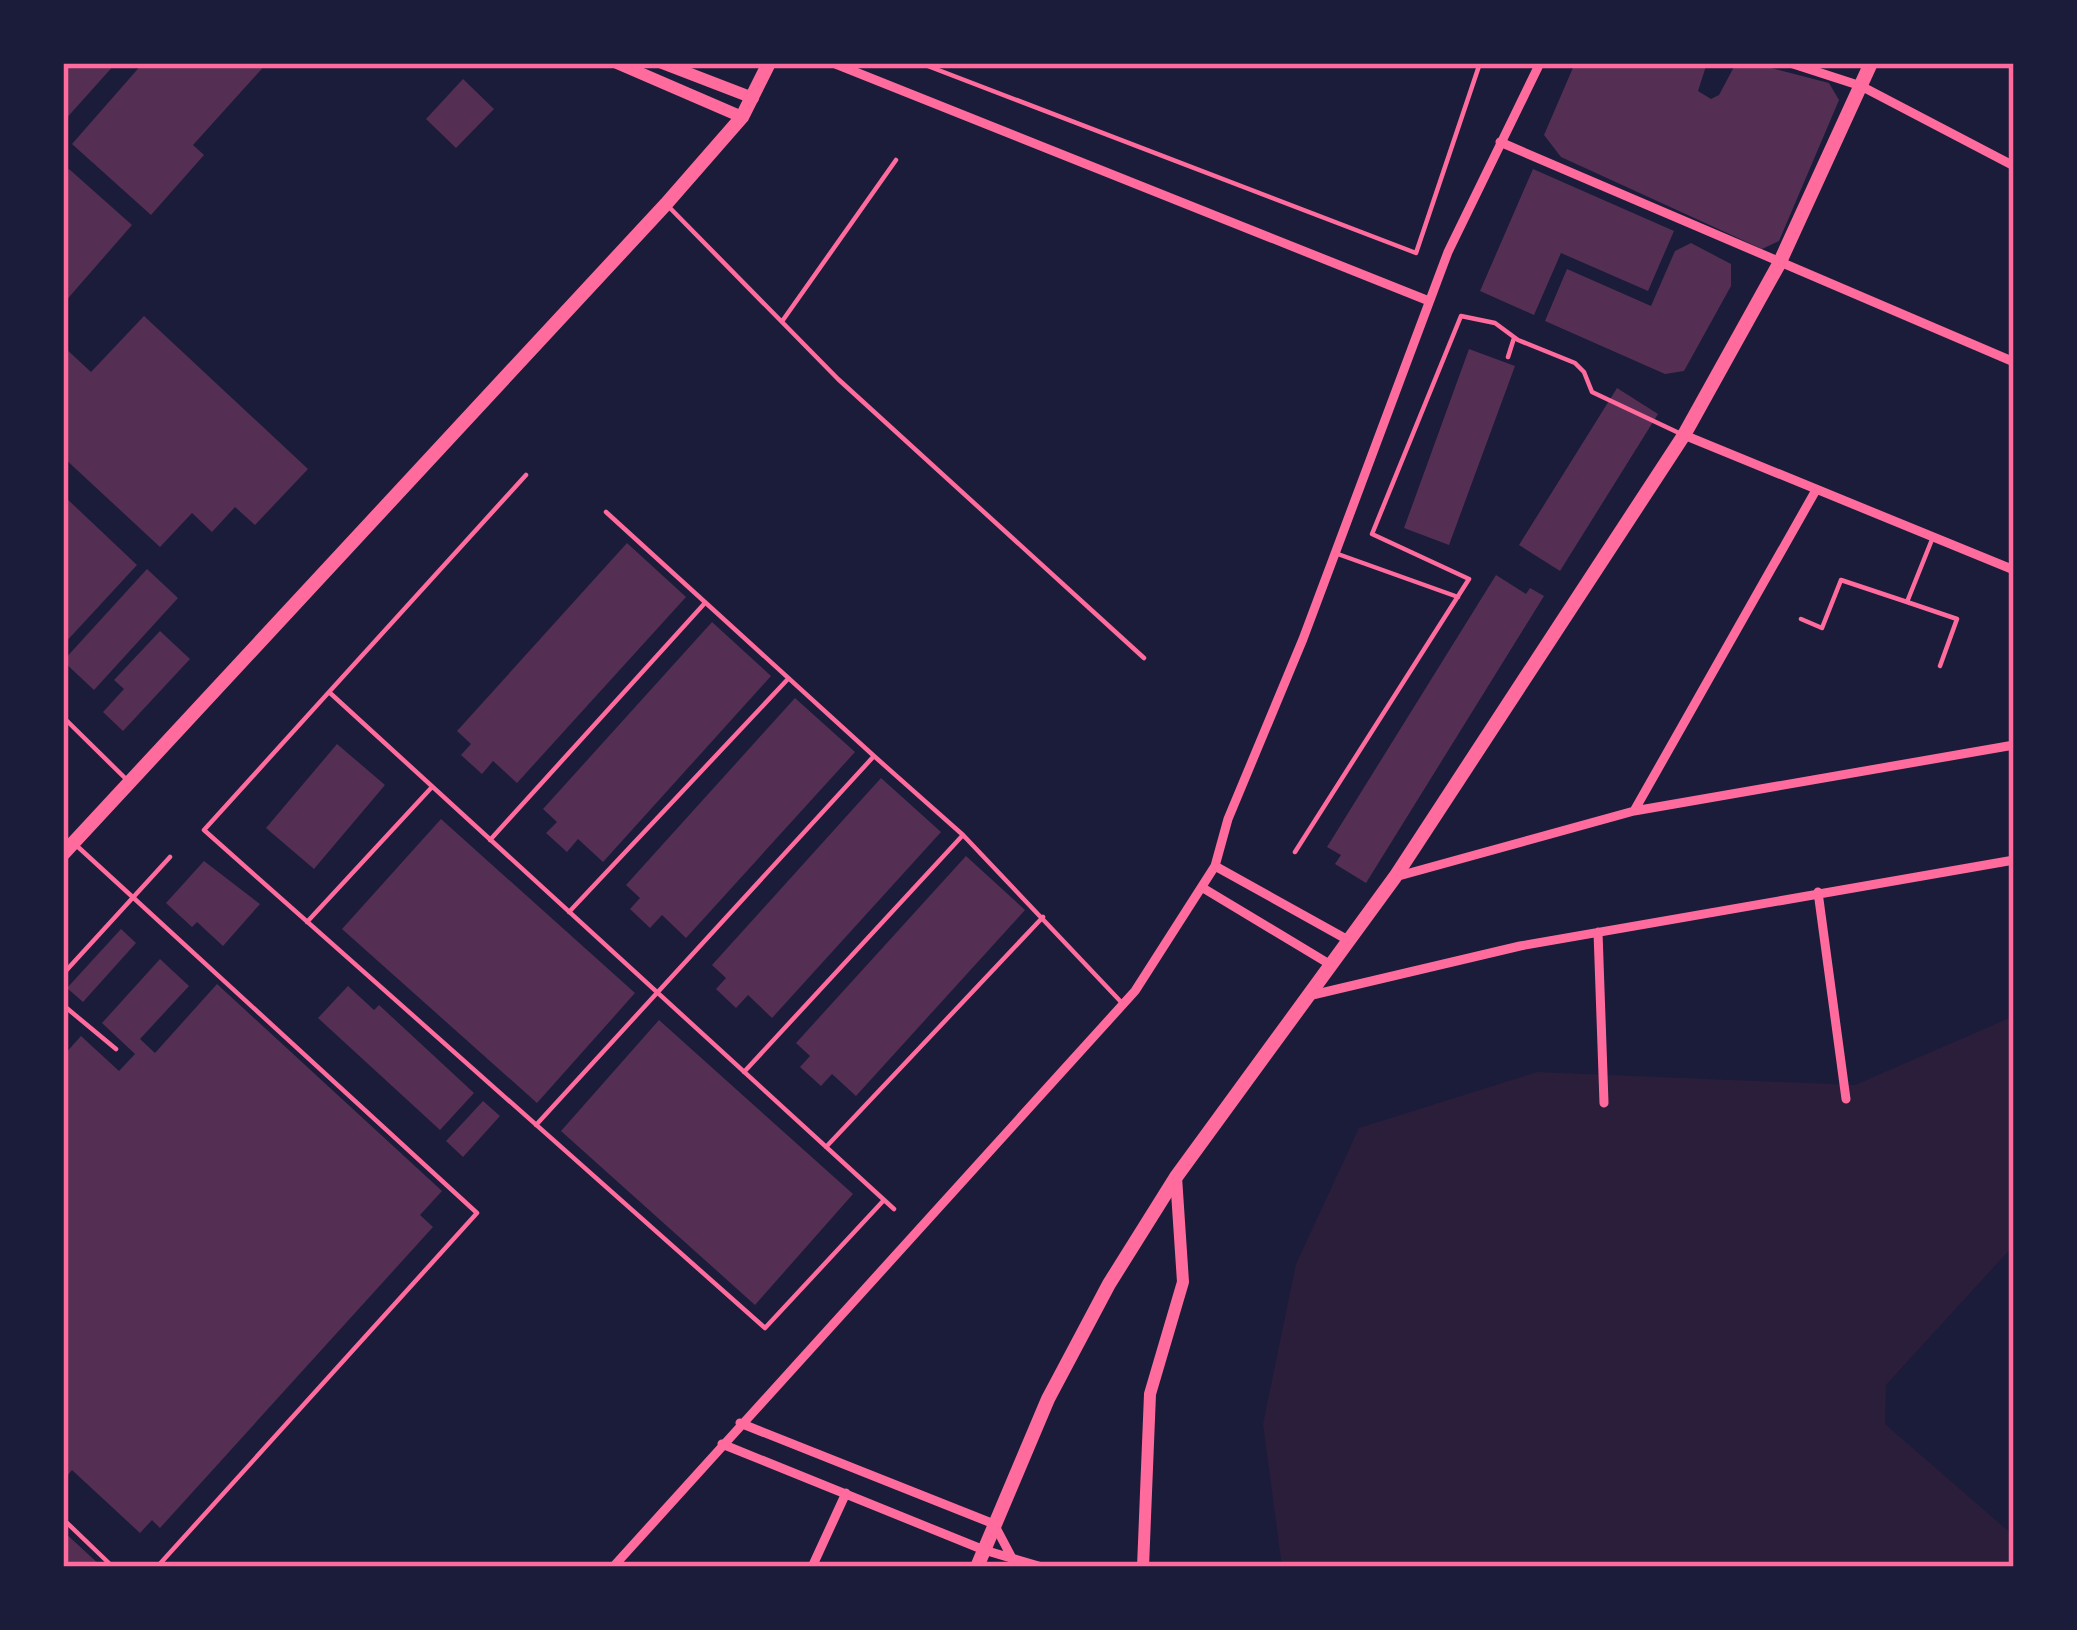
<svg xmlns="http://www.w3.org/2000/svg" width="2077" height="1630" font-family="'Public Sans',sans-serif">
<rect width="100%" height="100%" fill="#1b1b3a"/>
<path fill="#2a1e3b" d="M2014,1016V1245L1886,1385L1885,1424L2014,1536V1567H1282L1263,1424L1296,1264L1359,1128L1537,1072L1855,1085Z"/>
<path fill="#542f53" d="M63,63H116L63,122Z
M143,63H267L193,145L204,155L151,215L72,144Z
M1575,63H1707L1698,91L1711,99L1719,95L1736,63H1752L1829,83L1839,100L1779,241L1762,249L1561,157L1544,135Z
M463,79L494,109L456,148L426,119Z
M69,169L132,225L63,304V175Z
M1533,169L1674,231L1648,291L1561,253L1534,315L1480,291Z
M1691,243L1731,264V286L1684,371L1665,374L1545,321L1567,269L1651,306L1675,251Z
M144,316L308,469L255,525L235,507L212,532L192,513L160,547L63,457V346L91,372Z
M1469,349L1515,366L1449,545L1404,528Z
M1617,388L1658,414L1560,571L1519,545Z
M63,495L137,565L63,645Z
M627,543L686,597L517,783L493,761L482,774L461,755L471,744L457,731Z
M147,569L178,598L94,690L63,661Z
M1496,575L1526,594L1530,588L1544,596L1366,883L1335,864L1341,855L1327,847Z
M712,622L771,676L603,862L578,839L567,852L546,833L557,822L543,809Z
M160,631L190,659L123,731L103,712L124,689L114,680Z
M795,698L855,752L686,938L662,915L650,928L630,909L640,898L626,885Z
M337,744L385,785L314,869L266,828Z
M881,778L941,832L772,1018L748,995L736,1008L716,989L726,978L712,965Z
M441,819L635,993L537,1103L342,929Z
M966,856L1025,910L856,1096L832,1074L821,1086L800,1067L810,1056L796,1043Z
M204,861L260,904L223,946L197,922L192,927L166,903Z
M121,929L136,943L83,1002L67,988Z
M160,959L189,986L140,1039L155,1053L217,984L442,1191L420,1215L433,1227L160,1528L152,1520L140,1533L72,1470L63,1481V1056L81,1036L119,1071L135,1054L102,1023Z
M348,986L374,1010L379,1005L474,1093L440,1130L318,1018Z
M659,1020L853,1194L755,1305L561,1131Z
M483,1101L500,1116L463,1157L446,1141Z
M63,1531L102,1567H63Z"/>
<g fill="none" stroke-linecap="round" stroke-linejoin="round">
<path stroke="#ff6b9d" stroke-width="4.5" d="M920,63L1416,253L1480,63
M670,208L838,379L1144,658
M783,320L896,160
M1508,357L1514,338
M526,475L329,692L894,1209
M606,512L874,756
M1933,537L1907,602L1957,619L1940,666
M1335,553L1458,597
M1801,619L1822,628L1841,580L1907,602
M329,692L204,830L765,1328L884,1200
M63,717L126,779
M490,840L704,604
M77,846L477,1213L157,1567
M1295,852L1469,579L1372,534L1461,316L1495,323L1518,340L1575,363L1584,372L1592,392L1679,433
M569,912L787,680
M307,922L432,787
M63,974L170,857
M63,1005L116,1049
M744,1072L963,835
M536,1125L874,756L963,835L1123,1004
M826,1147L1043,917
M63,1519L113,1567"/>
<path stroke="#ff6b9d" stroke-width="9" d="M833,63L1429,301
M1790,63L1861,86L2014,166
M1500,142L2014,362
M1684,435L2014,570
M1634,811L1816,490
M1215,866L1348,940
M1395,877L1634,811L2014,745
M1203,888L1331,965
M1818,892L1846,1099
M1598,932L1604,1103
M1308,996L1520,946L2014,860
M740,1423L994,1524L1012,1558
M722,1444L984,1550L1042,1567
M613,1567L1135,991L1215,866L1228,819L1303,639L1448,252L1540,63
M812,1567L846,1493"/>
<path stroke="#ff6b9d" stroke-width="12" d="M617,63L742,117
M662,63L753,98
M1143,1567L1150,1394L1183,1282L1176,1177"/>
<path stroke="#ff6b9d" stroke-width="14" d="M63,854L666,204L742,117L769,63
M977,1567L1048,1399L1109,1284L1176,1177L1395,877L1684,435L1779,264L1871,63"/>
</g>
<rect width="2077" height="1630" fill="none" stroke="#1b1b3a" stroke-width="132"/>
<rect x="66" y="66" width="1945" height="1498" fill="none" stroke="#ff6b9d" stroke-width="4.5"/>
</svg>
